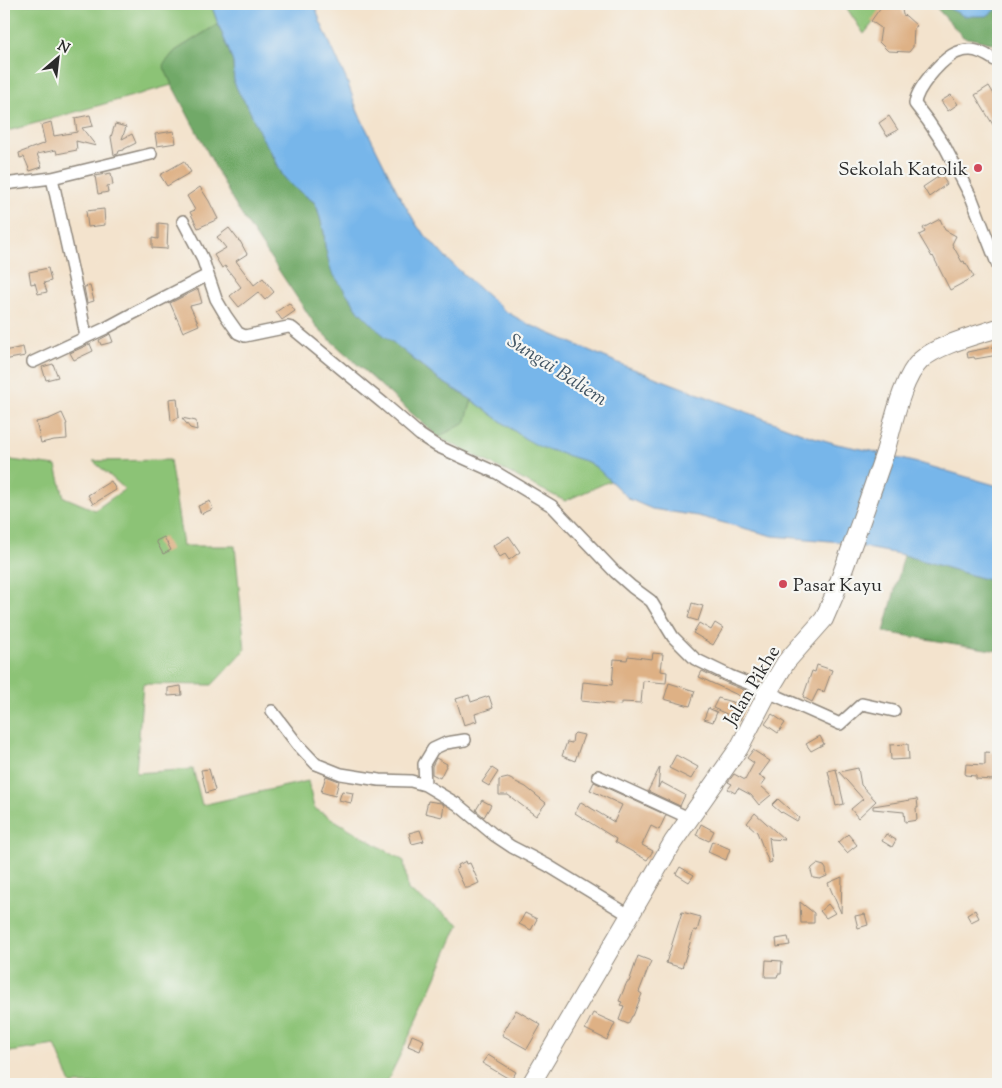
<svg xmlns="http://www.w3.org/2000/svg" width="1002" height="1088" font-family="'Sorts Mill Goudy',serif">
<rect width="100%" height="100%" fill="#f6f6f2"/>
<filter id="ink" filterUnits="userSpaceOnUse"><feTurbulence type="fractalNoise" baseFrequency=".02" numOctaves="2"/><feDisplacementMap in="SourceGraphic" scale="10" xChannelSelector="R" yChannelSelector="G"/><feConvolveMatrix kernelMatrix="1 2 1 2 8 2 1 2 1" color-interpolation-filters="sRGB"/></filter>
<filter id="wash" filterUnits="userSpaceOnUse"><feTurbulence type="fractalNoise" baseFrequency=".0096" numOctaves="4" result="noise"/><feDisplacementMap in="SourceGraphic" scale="20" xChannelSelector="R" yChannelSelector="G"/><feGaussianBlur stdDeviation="1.12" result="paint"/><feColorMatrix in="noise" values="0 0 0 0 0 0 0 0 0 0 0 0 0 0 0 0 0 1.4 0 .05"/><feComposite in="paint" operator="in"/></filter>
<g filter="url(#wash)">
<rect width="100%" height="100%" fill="#f3e3cd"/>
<path fill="#8cc376" stroke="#5c7750" d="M4,4H211L218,24L175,51L164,65L172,85L4,132Z
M844,4H888L864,34Z
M472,400L524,438L588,462L597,468L610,481L565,501L438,437L465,423Z
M4,459L56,466L64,497L95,510L125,489L93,461L170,460L183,546H235L245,650L212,685L143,684L136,773L193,769L202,805L308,781L314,808L404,861L408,890L459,924L418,1018L386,1084H71L55,1045L4,1053Z"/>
<path fill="#71a967" stroke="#4e6a49" d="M933,4H998V46L996,44L963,37Z
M218,24L228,48L233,63L234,82L239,93L247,105L283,176L297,190L314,202L317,207L324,232L325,246L348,295L359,311L414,360L438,379L472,400L465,423L438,437L318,329L237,208L172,85L163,65L175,51Z
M904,555L998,583V651L884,632Z"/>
<path fill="#77b6ea" stroke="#51708a" d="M211,4H315L320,21L347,81L358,112L398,193L418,227L444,256L473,283L505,311L528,324L623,365L807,435L837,444L872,451L884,455L926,465L998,486V583L904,555L872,549L842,542L773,536L698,516L652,509L629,499L597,468L588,462L540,447L524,438L472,400L438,379L380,332L359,311L331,271L325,246L324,232L317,207L314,202L291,185L283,176L273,155L261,136L247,105L239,93L234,82L233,63L228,48L218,24Z
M946,4H998V8L987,16H964L946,7Z"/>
<g id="blocks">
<path fill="#deb185" d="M883,4H901L903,15L906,16L917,26L914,28L913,47L909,52L888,51L879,42L881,28L871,21Z
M989,86L998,101V133L975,95Z
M951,95L958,104L948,111L941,101Z
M90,115L93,126L82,128L96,146L76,141L77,150L57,154L56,150L37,154L42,167L30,171L24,157L20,158L19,153L45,143L41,125L51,122L54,136L77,132L75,118Z
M889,116L898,130L887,136L879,123Z
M115,124L126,127L122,139L132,134L136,143L124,149V150L119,151L118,154L114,155L111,137Z
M174,131L176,143L157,146L155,134Z
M184,161L191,172L167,186L160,175Z
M111,173L113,185L107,186L108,192L98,194L95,176Z
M941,175L947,184L929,197L923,187Z
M200,187L209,201L218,219L198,228L190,212L195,210L187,196Z
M104,209L105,225L88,227L86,211Z
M940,219L945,230L956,236L952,244L962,262L964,261L965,264L966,263L974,277L950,290L933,256L932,257L919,235L925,232L923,228Z
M158,223L168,224L167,249L152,248V238L158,239Z
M229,228L239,241H240L247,254L236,261L254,285L263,278L274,292L265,300L258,292L239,307L230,296L241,287L225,266L222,268L214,255L226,248L217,237Z
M48,268L51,281L44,283L47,292L38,294L35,283L31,284L29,272Z
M90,286L94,301L87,303L84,287Z
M198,289L202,303L190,306L199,325L183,332L170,303Z
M289,303L295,311L282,320L276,312Z
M110,334L113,342L101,345L99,340Z
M90,344L93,351L74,360L70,353Z
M998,346V355L975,359L974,357L968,358L967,352Z
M23,347L25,356L4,360V351Z
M53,364L58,377L46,380L42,367Z
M177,398L179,417L171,421L169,399Z
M62,413L67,424H66L67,439L54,440L41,443L36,422L49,419Z
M182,418L196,421L197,430L190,428Z
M111,481L116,490L93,504L88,495Z
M210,501L213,509L201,514L198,506Z
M509,536L520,552L509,560L505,554L500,557L493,546Z
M164,537L171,550L163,554L156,541Z
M692,603L703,606L698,621L688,618Z
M699,623L711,630L715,623L723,628L713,645L693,633Z
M653,653L663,654L661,671L667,672L666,683L643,681L641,703L621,702V705L581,701L583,682L612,685L614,659L627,660L628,656L652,659Z
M817,665L832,670L824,692L818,690L812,702L803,697L812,671L815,672Z
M702,671L727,683L751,693L740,720L713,708L718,698L739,704L742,697L699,677Z
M669,683L695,691L690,706L664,699Z
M181,686L182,695L168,696V688Z
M469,695L471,702L489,696L493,708L475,714L477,721L464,725L456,699Z
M708,708L717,712L713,722L704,719Z
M772,714L785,723L778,733L765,724Z
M575,733L584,735L575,761L562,756L567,742L572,743L573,735Z
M820,736L824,744L811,751L806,744Z
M908,744L909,759L891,760L890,745Z
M753,750L770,761L759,776L766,779L761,786L771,795L759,805L751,795L738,788L735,793L728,789L732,784L728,782L734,774L745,780L754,763L747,758Z
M985,752L998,753V769H994L993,780L976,779V776L965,775L966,764L985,765Z
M676,755L698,767L691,779L669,768Z
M436,758L447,764L440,778L432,774V766Z
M660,767L658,788L661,782L685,795L680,806L648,791Z
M492,768L498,772L489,786L482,782Z
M858,768L861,785L876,801L858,818L851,809L863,799L839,772Z
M209,769L215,790L206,793L201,770Z
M836,769L844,804L836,806L828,771Z
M326,776L339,781L335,796L321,792Z
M508,778L526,787L546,803L536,816L508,795H499V780Z
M594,782L666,815L659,830L651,826L642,845L653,851L647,860L615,842L616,839L575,813L581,802L614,822L622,805L590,790Z
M342,791L353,793L351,803L339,800Z
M778,799L799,818L797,821L782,812L781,813L772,805Z
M917,799L918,808H916L917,820L905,822L904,812L873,809V806Z
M482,800L491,805L484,817L476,810Z
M428,801L441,803L444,805L442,817L425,813Z
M755,813L785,840L771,839L769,837L772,862L769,863L757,832L747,823Z
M701,824L714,831L709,841L696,835Z
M420,830L424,841L412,844L409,833Z
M848,834L857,845L847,853L838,843Z
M886,834L896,840L892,847L882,841Z
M712,841L730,849L726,860L708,852Z
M466,861L467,864L470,863L479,883L468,888H465L456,869L459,868L458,865Z
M817,864L824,866L826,869L827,876L820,879L813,878L811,871L812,868Z
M680,867L694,875L689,882L676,874Z
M842,877L841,913L828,883Z
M800,902L814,913V923H801Z
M828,904L835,913L826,918L820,911Z
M975,910L979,918L971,922L967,915Z
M682,912L701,917L697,931L694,930L682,968L666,963Z
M525,913L537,919L531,930L519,924Z
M865,914L868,925L858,928L855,916Z
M788,937L790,945L777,947L776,939Z
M638,956L651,961L639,992L642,994L633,1016H632L628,1024L619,1020L624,1006L620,1005L622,1002L619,1001L627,982H629Z
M766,960L782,961L781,974H778L777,977H765Z
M516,1010L541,1025L527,1049L502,1035Z
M593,1013L615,1023L607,1040L585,1029Z
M412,1035L424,1040L420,1051L408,1046Z
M488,1055L516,1072L511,1080L482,1063Z"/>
</g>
</g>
<g filter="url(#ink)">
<use href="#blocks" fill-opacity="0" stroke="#8f877c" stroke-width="1"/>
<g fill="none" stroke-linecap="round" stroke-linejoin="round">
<defs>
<path id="minor" d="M998,62C990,57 980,50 970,50C964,50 957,52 952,55C939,63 916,89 915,104L928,121L944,145L972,199L998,266
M52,178L80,305L86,337
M4,184L52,178L151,154
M183,221L202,257L216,299L226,316L238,333L245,336L288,327L292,328L383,403L420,435L437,446L497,473L552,506L615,572L632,587L651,601L673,637L695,659L730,676L750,684L840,724L862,704L894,711
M33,362L106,328L132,314L208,275
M272,711L298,745L316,764L341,774L379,780L411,781L425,785L457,804L494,835L512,847L547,865L629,915
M598,776L689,818
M425,785L424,764L433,749L446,743L465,740"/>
<path id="trunk" d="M531,1084L673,842L739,748L768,692L786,662L824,619L834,596C851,548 869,500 885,452C893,426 901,379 921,360C937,345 977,335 998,328"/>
</defs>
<use href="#minor" stroke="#8f877c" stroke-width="14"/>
<use href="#trunk" stroke="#8f877c" stroke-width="20"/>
<use href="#minor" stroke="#fff" stroke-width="11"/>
<use href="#trunk" stroke="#fff" stroke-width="18"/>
</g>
</g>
<g fill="#d1495b" stroke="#f6f6f2" stroke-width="2">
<circle cx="978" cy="168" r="5"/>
<circle cx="783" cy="584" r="5"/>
</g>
<g text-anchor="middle" stroke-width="4.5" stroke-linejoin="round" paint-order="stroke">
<g font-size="19" fill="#2b2b2b" stroke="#f6f6f2" text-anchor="end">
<text x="968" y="175">Sekolah Katolik</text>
<text x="793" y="591" text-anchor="start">Pasar Kayu</text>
</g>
<g font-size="19" fill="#2b2b2b" stroke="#f6f6f2">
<text transform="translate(751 685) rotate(-59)" y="7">Jalan Pikhe</text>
</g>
<g font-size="20" font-style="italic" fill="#425564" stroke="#f6f6f2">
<text transform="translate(558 369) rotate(33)" y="7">Sungai Baliem</text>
</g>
</g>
<rect width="1002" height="1088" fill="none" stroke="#f6f6f2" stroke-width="20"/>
<g transform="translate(58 58) rotate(28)" stroke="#f6f6f2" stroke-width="4" paint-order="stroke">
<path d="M0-4L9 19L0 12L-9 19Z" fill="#2b2b2b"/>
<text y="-8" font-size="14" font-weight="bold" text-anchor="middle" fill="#2b2b2b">N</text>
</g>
</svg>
